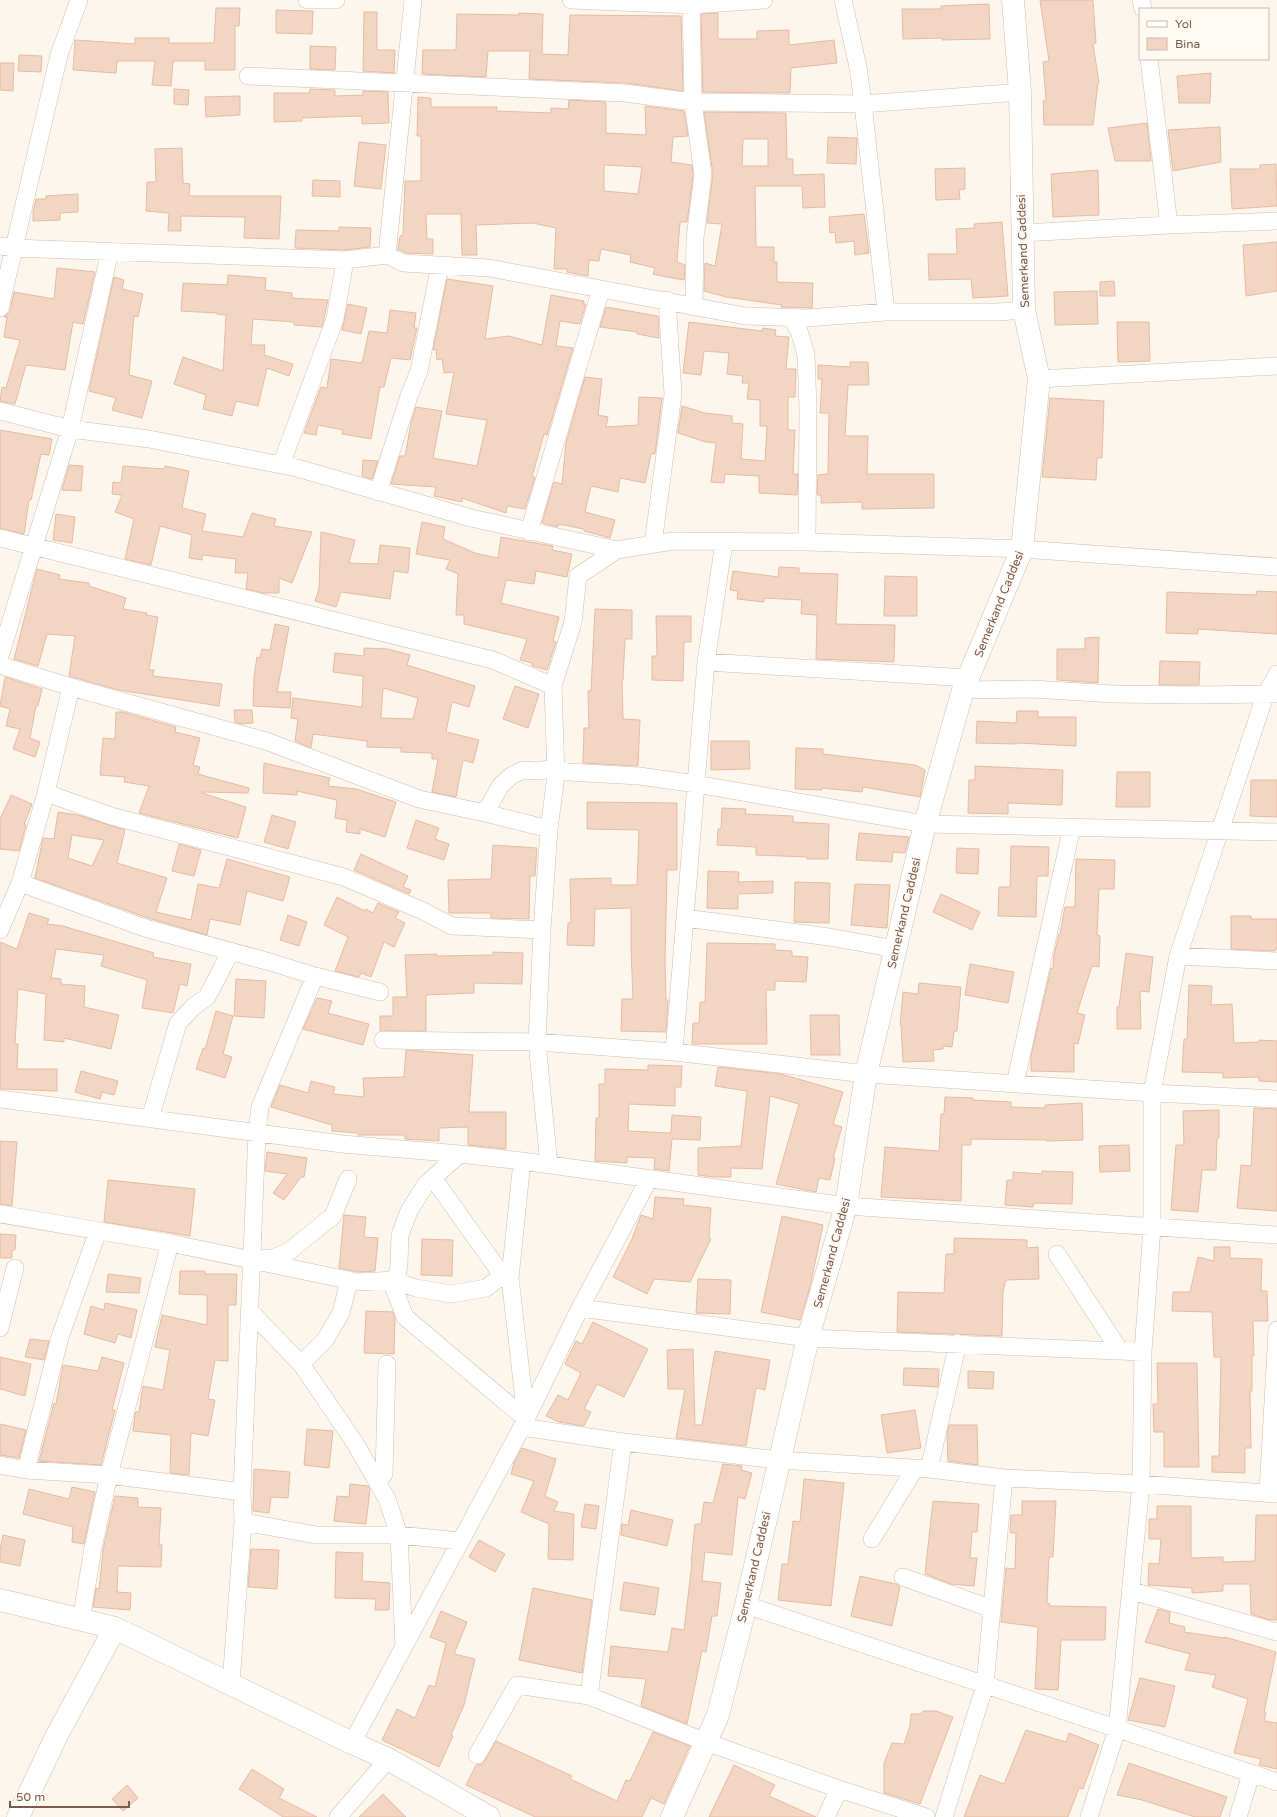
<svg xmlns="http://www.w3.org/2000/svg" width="1277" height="1817" font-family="'Varela Round',sans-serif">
<rect width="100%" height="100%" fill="#fdf6ec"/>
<path fill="#f3d5c3" stroke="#e6bba3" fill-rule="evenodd" d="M1040,0H1093L1096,43L1093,44L1099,83H1098L1093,125H1044L1043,101L1046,100L1043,62L1049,61Z
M989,4L990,39L942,40V38L903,39L902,9H941V6Z
M216,8H240L239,26H235V70H205V61H173L171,86L152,85L155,61H117L116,73L73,70L75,40L135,44V38H169V43H214Z
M276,10L313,11L312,34L276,33Z
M364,12H377V50H395L394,73L363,71Z
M519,13L543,14L542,54L568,55L570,15L681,16L683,91L626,83L529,79L530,51H488L486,77L422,74L423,50H456L457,14L519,15Z
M718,13V39H757V31L789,30V45L834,40L837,63L791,68L790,93L703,92L701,14Z
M310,46L336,47L335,70L310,69Z
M19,55L42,56L41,72L18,71Z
M0,63H14L13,91L0,90Z
M1211,73L1210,103H1179L1177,76Z
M174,89L189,90L188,105L174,104Z
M310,89L335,90V96L363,95V91L388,92L389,123L362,124V116L302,118V121L274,122V93H309Z
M240,96V115L206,117L205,97Z
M418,97L431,98V107H497L496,111L551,113V108L568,109L569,100L606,102V133L646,135L645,106L684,111L688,136L673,137L671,162L692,165L693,175L687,222H680L677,262L685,265L684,280L666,277L653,274L655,268L630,262L631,255L601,249L599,261L589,260L588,276L567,272V269H554L556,228L533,223L476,225L477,255H462L461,214H426L427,239H433V254L406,253L398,249L400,236L403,235L405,181H421V136H417ZM604,165L642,167L638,194L604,191Z
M704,112L786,113L787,159H793V175L824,174L825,207L803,208L802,186H755L756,247H774V262H777V282L813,283L812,308L781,307L782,305L726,297L704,291L705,263L715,266L722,224L707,223L713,174ZM743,139H768V166H742Z
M1147,123L1151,161H1115L1108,128Z
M1220,127L1221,162L1173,171L1168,130Z
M828,137L857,138L856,164L827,163Z
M359,142L386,145L381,189L354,186Z
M182,148L183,183L190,184L189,196H281L279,239L244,238L245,217L181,216V231H168L169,213L146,211L147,182H156L155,149Z
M1276,164L1277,206L1232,209L1230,169H1260V165Z
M965,168V189L959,190L960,199L936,200L935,169Z
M1098,170L1099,215L1053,217L1051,174Z
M313,180L340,181V197L312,196Z
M78,194V212L60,213V220L33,221V212L36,199H46V196Z
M864,214L869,253L855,255L854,241L836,243L835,232L830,233L829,217Z
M1002,222L1008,296L973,298L971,279L929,280L928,254H957L956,229L975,228L974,224Z
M339,227L371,228L370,247L345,250L295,248L296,230L339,231Z
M1277,242V291L1246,296L1243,245Z
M57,268L95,272L83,324L73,322L65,370L26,365L15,404L0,401L2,387L6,388L20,340L4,337L7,317H4L10,311L14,292L54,299Z
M228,275L266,278L265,290L292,293V298L328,300L322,327L294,325V322L253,319L251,345H265L264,355L293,364L289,376L267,368L258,406L236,401L232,416L203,409L206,395L174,384L183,357L223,371L226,315L217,314V313L181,311L183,283L227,285Z
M114,277L124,280L122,289L143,294L138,317L134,316L129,375L152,381L142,418L112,410L116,398L89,391Z
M447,279L493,286L485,339L509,336L542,345L551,295L584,301L583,304H586L580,324L560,321L556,346L573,348L547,435L544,434L532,477H535L525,509L507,506L506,513L462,498V502L434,496L436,487L391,484L400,456H405L411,423L416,407L442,411L433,458L477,466L487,420L446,414L454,372L444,373L442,359L437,360L436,349L433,350Z
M1114,281L1115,296H1100V282Z
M1097,291L1098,324L1055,325L1054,292Z
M348,304L367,308L361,334L342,330Z
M606,307L658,316L659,338L637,334V332L600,327Z
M390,310L416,313L414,328H417L410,360L391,358L384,387H380L371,439L342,434L343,430L318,425L316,435L304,433L321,387L327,388L331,359L362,363L369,331L387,333Z
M689,322L762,331L763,328L776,330L775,336L789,337L786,369H796L795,397H788V430H795L793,474H798L797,495L759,493V476L725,474L724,483L711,482L716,443L706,442L678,433L682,406L705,413L732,416V423L743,424L741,459L765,461L767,426H760V400L747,399L749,383H742L743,376L727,374L729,353L704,351L701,375L683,373Z
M1117,322H1149L1150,361L1118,362Z
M850,362H868L869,385H848L845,436H868L867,474H934V508L862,509V502L821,503V495H817L818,475L828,474L829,413H820L822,379H818V365L850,367Z
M585,377L602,379L598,415L608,417L606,427L638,425L639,397L662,398L655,454H651L645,483L620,478L618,492L591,486L585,512L615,520L610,538L584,531V529L558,524V527L542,523L554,482L562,484L566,443Z
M1050,398L1104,401L1102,458H1097L1096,480L1042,477Z
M0,430L52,439L49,455L41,454L31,500H29L24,534L0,528Z
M363,460L378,461L372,479L362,476Z
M69,465L83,466L81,491L62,490Z
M123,466L164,469L165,466L189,471L182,508L206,514L202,531L243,537L252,513L276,519L274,526L312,532L292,583L279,578V593H263L246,589L248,573H235L236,559L202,555V560L189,558L192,535L160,526L151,565L125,559L134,519L115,512L122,495L112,494L113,482L121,483Z
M56,514L75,517L72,543L53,540Z
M422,522L445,527L443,539L475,553L498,558L501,537L553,546L552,550L572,554L567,577L536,571L534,584L506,580L501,603L559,617L553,641L556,642L547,670L532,666V663L520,660L527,639L464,624V615H456L458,574L446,569L450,560L416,554Z
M321,532L355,540L349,563L378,564L380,545L410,548L408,573L394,571L390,599L341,592L336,607L315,601L319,589Z
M779,567L799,568V573L838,574L836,624L895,625L894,662L816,659L817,615L801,614L802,600L764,598V602L737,599L738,591L730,590L733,571L778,577Z
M37,569L60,575L59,579L89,583V586L126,598L123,609L147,613L146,615L158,617L149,670H154L153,676L222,684L219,706L119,690L69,676L75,636L47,634L38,666L14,659Z
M885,576L917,577V616H884Z
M1257,591L1277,592V634L1198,629V634L1166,633L1167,592L1256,595Z
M595,609L632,610V639H625L623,680H622L623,719L640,720L638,766L583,763L584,728H589L588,691H591Z
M656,616H691V642H684L683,681L652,680V656H657Z
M275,624L289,627L277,692H291L290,708L253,706L254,677L257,657L260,658L262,649L270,650Z
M1099,637L1098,683L1057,680V649H1085V638Z
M364,648L388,649L410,655L407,665L475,686L469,707L452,702L446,732L479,740L473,763L463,760L456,797L432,792L438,759H432V753L401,752V748L367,747V741L313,734L311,748L295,741L298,719L291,718L293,698L362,707L363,676L333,672L335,653L364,656ZM383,688L418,698L413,719L381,718Z
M1160,661L1200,662L1199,685H1159Z
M5,677L42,689L38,706H36L30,738L40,742L35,757L13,749L20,729L6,726L10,709L0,706Z
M515,686L539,694L528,728L503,719Z
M234,710H252L253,723L241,724L235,722Z
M1017,711H1038V717H1076V746L1017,743V744L976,743L977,721L1016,723Z
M116,712H123L176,727L175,732L200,738L193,765L200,767L198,774L249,788L248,793L202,792V793L246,807L238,838L139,813L149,786L124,782L125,777L100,775L103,738L115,739Z
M711,741H749L750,769L711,770Z
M796,748L823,749V754L915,765L925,770L920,797L863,787L862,792L822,788V790L795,789Z
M264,763L330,778L328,786L356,789L396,802L385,837L360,829V834L346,832L347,820L335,818L337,800L297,791V795L263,793Z
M975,766L1063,770L1062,805L1008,803V814L968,813L969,780H975Z
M1117,772H1150V807H1116Z
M1251,780H1277V817L1250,816Z
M11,795L32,804L24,825H26L19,851L0,849V819Z
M587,802L677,803V870H667L665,961L666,1000H668L666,1032L621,1031L622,999H633L631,948V908L595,909L594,946L567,945L568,923H571L570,879L611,878V885H637L639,830L587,829Z
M722,808L746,809L745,814L793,816V822L829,824L828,859H807V857L756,855V847L717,845L718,829H721Z
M58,812L78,815L125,830L117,863L167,878L156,912L191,920L198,884L219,888L227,859L290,877L283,901L247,891L240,925L210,919L207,935L148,918L35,878L43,838L54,839ZM72,835L104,840L92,866L68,858Z
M272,815L296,822L288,849L264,842Z
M416,820L439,828L435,839L449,844L444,860L407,848Z
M859,833L909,837L905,853L893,852L892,862L856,860Z
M179,844L201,850L194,876L172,871Z
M493,845L537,848L535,876H530L529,919L491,918V913H449L448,880L491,879Z
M1011,846L1049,847L1048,876H1037L1036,917L998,916L999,887H1010Z
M957,848L979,849L978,874L956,873Z
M361,854L408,876L403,887L411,890L409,894L354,870Z
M1076,859L1115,860L1114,889H1099L1097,935L1100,936L1099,967L1092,966L1077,1013L1085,1015L1078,1044L1074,1043V1072L1031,1071V1056L1051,968L1053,969L1054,955L1059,934H1060L1065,907H1075Z
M708,871L739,872L738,882L773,881V893L738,894V909L707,908Z
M795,882L830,883L829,923L794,922Z
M855,884L890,885L887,928L851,925Z
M941,894L980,912L972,930L933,912Z
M337,897L365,911L366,909L373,913L378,903L399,912L395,918L405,923L394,947L384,942L371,977L361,973L359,977L335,971L348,937L324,925Z
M29,913L49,919L47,924L63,926L154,953L153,957L191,964L187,986L180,984L173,1013L142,1008L147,980L101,966L104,955L56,949L51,978L61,979V984L85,986L84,1007L119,1015L111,1049L64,1038V1042L44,1040L46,994L18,989L15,1044H18L17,1069H57V1091L0,1089V942L17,949Z
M288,915L307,922L299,946L280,940Z
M1231,916H1251V919H1277V949H1275V951L1231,949Z
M707,943L775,944V950L792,951V956L808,957L806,982L775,981V990H766L767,1044H692L693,1023H699L700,1002H705Z
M493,952L523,953L522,984L474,983V993L426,995V1031H380V1016H393V997H407L405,955L437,954V956L493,955Z
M1126,953L1153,957L1149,992L1140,991L1141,1029H1117V1007H1119Z
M970,964L1014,972L1008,1003L965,995Z
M236,979L266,981L264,1018L234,1016Z
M919,983L961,987L957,1031H954L952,1047L943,1046V1049L933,1050L934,1061L903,1062L901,1025H900L903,992L918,994Z
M1189,985L1212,986L1211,1005L1232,1004L1234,1043L1259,1042V1040L1277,1041V1082L1259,1081V1077L1223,1078V1073L1182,1072L1184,1039H1187Z
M317,998L332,1001L328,1013L369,1024L363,1045L303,1029Z
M216,1011L233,1016L223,1054L232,1057L225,1078L196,1069L203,1048L205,1049Z
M810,1015H839L840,1055H811Z
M406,1050L473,1055L469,1112H506V1149L468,1145V1127L439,1128V1141L405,1139V1135H358V1133L332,1131V1125L271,1107L280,1085L308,1093L311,1081L335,1087L333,1094L364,1097L363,1078L404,1077Z
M648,1065L682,1066L681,1087H675V1106L629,1104L628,1131L671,1133L672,1115L701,1117L700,1140L672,1139L669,1171L654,1169L655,1158L627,1157V1163L595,1161L596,1118H599V1084H605V1069L648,1070Z
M718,1067L781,1074L843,1092L833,1124L842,1127L833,1158H835L830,1180L819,1178L816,1192L776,1184L799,1104L770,1096L762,1169L731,1168V1177H713L698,1175V1148L741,1146L747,1091L715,1086Z
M81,1071L118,1081L114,1095L102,1092L100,1099L75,1092Z
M945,1097L973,1098V1100L1011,1102V1107L1045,1108V1105L1082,1103L1083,1140L1047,1141V1140L971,1139V1145H962L961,1201L881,1197L885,1147L939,1151L941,1114H944Z
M1254,1108L1277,1109V1211L1237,1208L1241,1165L1251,1166Z
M1219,1110V1138H1217L1216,1170H1202L1198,1212L1171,1210L1176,1145H1184L1183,1111Z
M0,1141L17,1142L12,1206L0,1204Z
M1129,1145L1130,1171L1100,1172L1099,1146Z
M267,1152L307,1158L304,1177H301L284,1200L273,1193L287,1174L265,1171Z
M1042,1171L1073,1172L1072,1204L1034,1203L1033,1207L1005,1205L1007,1180H1013V1172L1042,1174Z
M108,1180L195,1189L190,1236L104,1222Z
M655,1197L684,1199L683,1205L711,1208L709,1238L711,1239L690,1282L654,1279L647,1294L613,1277L632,1239L641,1215L653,1219Z
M344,1215L366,1217L364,1237L378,1238L375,1271L358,1272L339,1268Z
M782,1216L823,1225L810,1287L800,1320L761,1312Z
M0,1234L16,1235L15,1250H12V1258H0Z
M954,1238L1027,1240V1248L1038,1247L1039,1279L1006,1280L1003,1291L1002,1336L897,1332L898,1292L944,1293L946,1254H954Z
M422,1239L453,1240L452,1276L421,1275Z
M1214,1247H1230V1258L1262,1259L1261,1291H1267L1268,1321H1253L1254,1356H1252V1391H1250L1251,1448H1245V1473L1212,1472V1456H1219L1221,1357H1214L1212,1312L1172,1311L1173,1292H1190L1198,1257L1214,1261Z
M180,1271H205V1274H237L236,1305H228V1361L215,1360L208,1399L215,1400L208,1436L191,1433L189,1475L170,1473L171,1435L133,1431L135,1415L136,1412H139L143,1386L163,1390L170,1350L155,1347L162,1315L207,1325V1295L179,1294Z
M108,1274L141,1278L139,1293L106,1292Z
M698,1279L731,1280L730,1314L696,1313Z
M105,1303L137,1310L131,1338L118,1334L115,1343L84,1334L91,1306L104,1310Z
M366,1311L393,1312L395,1318L394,1354L364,1353Z
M593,1322L648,1349L624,1397L597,1384L584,1409L591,1412L584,1426L559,1422L546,1416L558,1395L568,1400L581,1373L565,1364L576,1341L582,1344Z
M30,1339L49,1341L44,1360L25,1357Z
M693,1349L695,1425H702L715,1351L770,1360L765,1390L756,1388L746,1446L676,1438L685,1389H668L667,1350Z
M0,1357L31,1364L25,1396L0,1389Z
M102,1357L124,1363L112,1410H115L101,1465L39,1461L54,1403L56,1404L63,1365L98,1371Z
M1157,1363H1197L1199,1467H1164V1432H1154L1153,1404H1158Z
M904,1368L939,1369L938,1387L903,1385Z
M968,1371L994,1372L993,1389L968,1388Z
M915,1410L921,1448L887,1453L881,1415Z
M0,1424L26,1430L19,1458L0,1455Z
M949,1425H977L978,1465L948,1461L947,1434Z
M307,1429L333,1431L329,1468L304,1465Z
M522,1448L556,1459L545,1496L558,1502L554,1511L574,1514L573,1560L548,1559L549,1524L521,1512L534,1481L511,1474L514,1463Z
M723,1464L742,1466L741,1470L752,1473L745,1499L738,1497L732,1555L705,1552L702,1581L721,1583L717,1616H712L706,1652L702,1651L687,1724L641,1706L646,1679L608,1676L611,1646L668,1652L672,1628L684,1630L692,1563H691L695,1524H701L704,1502L713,1503Z
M254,1469L290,1472L288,1498L271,1497L269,1513L253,1511Z
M804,1479L844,1483L831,1606L778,1600L782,1564H788L793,1521L800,1522Z
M350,1484L368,1486L370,1489L366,1524L334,1521L337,1496L349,1497Z
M72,1487L95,1492L84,1544L72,1542L73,1527L23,1514L29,1489L69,1499Z
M115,1496L138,1498V1507L161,1508L159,1545H162L161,1567L118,1566L117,1592L131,1593L130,1610L93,1607L96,1588L99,1589L103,1550Z
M933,1501L979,1504L977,1532H972L970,1558H977L974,1586L951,1584L925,1574Z
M1022,1501H1056L1053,1557H1049L1047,1603L1050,1604V1606L1106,1607L1105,1640H1061L1058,1690L1035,1689L1038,1627L1001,1622L1006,1568L1015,1569L1016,1533H1010L1011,1515H1022Z
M585,1504L599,1506L596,1529L581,1527Z
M1157,1506H1191V1558L1223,1557V1562L1255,1561L1256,1515H1277V1620H1270L1251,1614L1250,1584H1223V1591L1192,1593V1588L1148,1585L1149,1563L1159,1564L1161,1539H1149V1519H1157Z
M631,1510L673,1520L667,1546L621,1535L622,1524L628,1525Z
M3,1535L25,1540L20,1566L0,1562V1550Z
M479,1540L505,1554L495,1572L469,1557Z
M251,1549L279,1550L277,1589L248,1587Z
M336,1552L363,1553L362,1581L390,1583L389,1610H375L376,1599L335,1598Z
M860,1576L896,1584L900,1587L892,1626L851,1616Z
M624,1582L659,1588L655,1615L620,1610Z
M533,1588L592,1600L582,1673L519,1660Z
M1158,1609L1170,1612L1169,1623L1185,1627L1184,1632L1225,1638V1637L1276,1652L1264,1713H1266L1264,1721L1277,1723V1769L1259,1765L1261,1759L1234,1753L1248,1699L1212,1687L1216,1675L1185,1670L1190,1654L1145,1642Z
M441,1611L467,1622L454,1654L475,1659L464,1705L451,1735L453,1736L439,1767L382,1740L397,1709L415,1718L429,1685L435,1687L446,1643L430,1637Z
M1140,1678L1175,1686L1165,1727L1128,1720Z
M923,1711H936L953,1717L920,1804L884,1793V1763L892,1743L904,1744L910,1726L911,1714H921Z
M1026,1730L1066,1742L1069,1733L1099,1745L1083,1789L1079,1788L1068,1817H964L980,1775L1004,1784Z
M653,1732L690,1746L664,1804L651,1798L642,1817H535L466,1785L476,1765L482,1764L485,1760L496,1741L572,1776L570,1779L617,1801L626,1780L630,1781Z
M1129,1763L1227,1797L1220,1817H1195L1142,1800L1117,1795Z
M734,1765L775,1785L769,1796L816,1817H709Z
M252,1769L284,1789L279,1798L317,1817H283L239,1789Z
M127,1785L138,1798L123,1811L112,1799Z
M383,1794L406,1817H359Z"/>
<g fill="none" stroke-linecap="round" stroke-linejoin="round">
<defs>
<path id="minor" d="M307,0H336
M571,0L692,5L764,0
M691,0L693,102L703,175L695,238L694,307
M843,0L858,67L863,104L886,312
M1141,0L1143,9
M1149,59L1169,225
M248,76L625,93L693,102L863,104L1020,92
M1022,233L1169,225L1277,221
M0,246L14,248L345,260L387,255L403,263L489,268L745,316L807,318L886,312H998L1024,310
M387,255L413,0
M0,308L59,55L79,0
M791,318L799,331L806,354L808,408L807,542
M1039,379L1277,366
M0,411L70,429L149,439L297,468L471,518L617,550
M281,465L335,319L345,260
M378,492L409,396L419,371L440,265
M529,532L601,289
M0,538L493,660L553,686
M653,544L673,394L667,300
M0,656L70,429L110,251
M706,662L968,678
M0,665L71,687L266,741L419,799L485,813L549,829
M963,690L1032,689L1114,694L1192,695L1277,694
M46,793L111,816L344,877L423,911L452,926L542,930
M485,813L501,785L511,776L523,770L538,771L550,769L568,772L639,776L696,784L925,824L1277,832
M20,883L145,928L270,962L315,976L380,992
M685,918L829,937L896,949
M0,930L20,883L46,793L71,687
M1178,956L1277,961
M383,1040L537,1042L674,1052L866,1074L1152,1093L1277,1099
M674,1052L706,662L724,542
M1015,1084L1072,827
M0,1099L342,1144L460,1154L522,1161L846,1206L1277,1235
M150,1119L178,1023L193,1007L207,997L231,951
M522,1161L510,1278L526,1417
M549,1165L537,1042L542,930L549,829L556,776L553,686L573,622L578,576L617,550L673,541L807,542L1022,549L1277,567
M433,1178L502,1275
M0,1214L170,1243L357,1282L396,1280L399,1265L400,1235L409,1211L426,1184L460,1154
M1057,1254L1120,1351
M260,1259L273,1258L288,1252L333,1216L348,1179
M391,1280L405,1317L526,1419
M391,1280L416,1288L451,1294L486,1288L511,1269
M580,1308L808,1338L1143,1352
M249,1310L301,1364L355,1443L387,1499L399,1535L404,1646
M0,1328L15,1268
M301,1364L325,1340L341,1313L349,1281
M522,1427L623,1442L778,1460L929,1469L1004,1478L1141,1484L1277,1494
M0,1465L26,1470L109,1475L242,1492
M929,1469L958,1343
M26,1470L60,1337L98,1231
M377,1482L384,1474L387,1364
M1268,1493L1277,1330
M243,1522L316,1535H399L460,1541
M872,1539L915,1468
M903,1577L992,1609
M1132,1591L1277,1632
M746,1605L1277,1782
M81,1620L93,1548L109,1475L170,1243
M231,1684L243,1522L242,1492L257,1133L260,1107L315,976
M589,1696L623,1442
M352,1743L522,1427L580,1308L649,1179
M477,1755L517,1685L589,1696L706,1742L839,1789L926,1817
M338,1817L388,1759
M826,1817L839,1789
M944,1817L985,1685L1004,1478
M1089,1817L1117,1729L1141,1484L1143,1352L1152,1228V1093L1178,956L1265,696L1277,674
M1238,1817L1251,1774"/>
<path id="tertiary" d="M0,1600L115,1628L352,1743L388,1759L489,1817
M18,1817L57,1735L115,1628
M672,1817L718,1715L746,1605L808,1338L846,1206L866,1074L925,824L963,690L1022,549L1039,379L1024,310L1020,92L1013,0"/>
</defs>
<use href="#minor" stroke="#d1beb0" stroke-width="18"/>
<use href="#tertiary" stroke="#d1beb0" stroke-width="23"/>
<use href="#minor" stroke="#fff" stroke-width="17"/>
<use href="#tertiary" stroke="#fff" stroke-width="22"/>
</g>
<g text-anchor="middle" stroke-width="3.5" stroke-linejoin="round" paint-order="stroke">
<g font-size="12" fill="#7a5c4d" stroke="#fffaf3">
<text transform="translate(1023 251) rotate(-92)" y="4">Semerkand Caddesi</text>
<text transform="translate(999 604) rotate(-68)" y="4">Semerkand Caddesi</text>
<text transform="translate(904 913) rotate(-77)" y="4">Semerkand Caddesi</text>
<text transform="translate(832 1253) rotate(-75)" y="4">Semerkand Caddesi</text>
<text transform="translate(754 1567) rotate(-77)" y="4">Semerkand Caddesi</text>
</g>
</g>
<rect x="1139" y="8" width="130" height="52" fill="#fffaf3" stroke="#cabbb1"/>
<rect x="1147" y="21" width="20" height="6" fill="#ffffff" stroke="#cabbb1"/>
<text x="1175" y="28" font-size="12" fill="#7a5c4d">Yol</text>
<rect x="1147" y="38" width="20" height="12" fill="#f3d5c3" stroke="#cabbb1"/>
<text x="1175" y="48" font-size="12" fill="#7a5c4d">Bina</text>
<path d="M10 1801v6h119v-6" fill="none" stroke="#7a5c4d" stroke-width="2"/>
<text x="16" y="1801" font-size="12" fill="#7a5c4d" stroke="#fffaf3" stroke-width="3" paint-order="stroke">50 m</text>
</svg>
